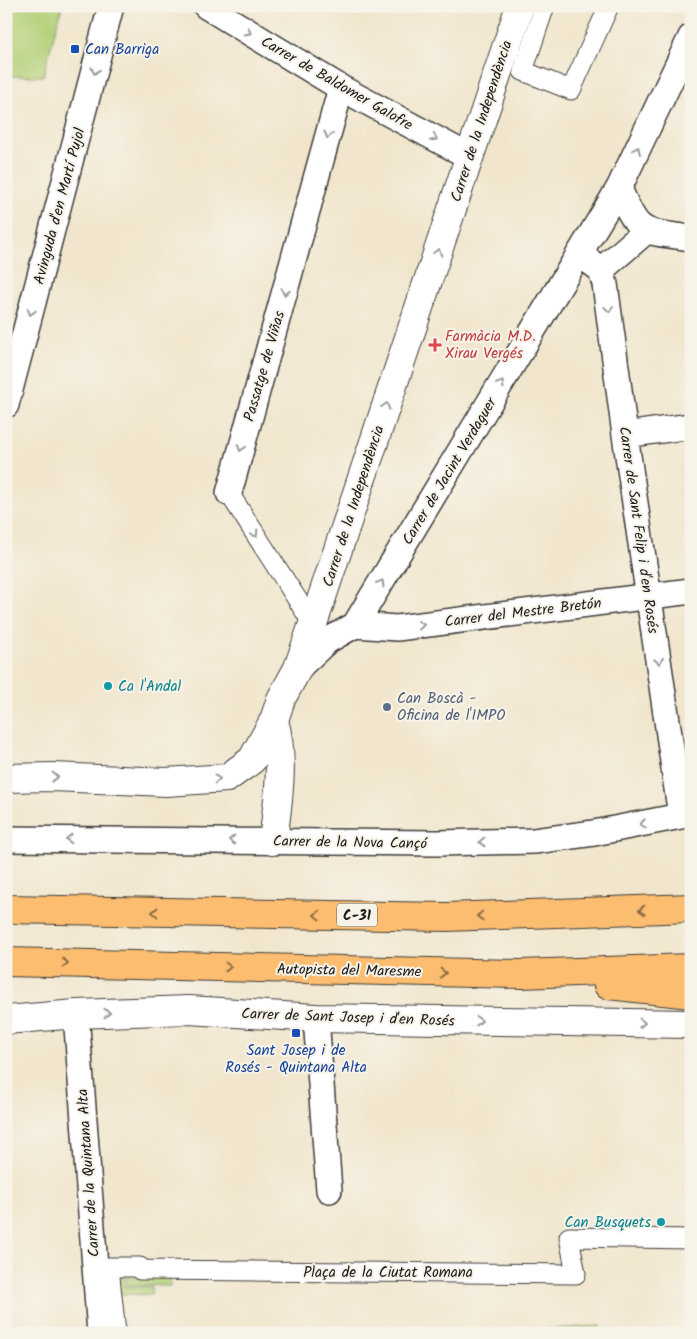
<svg xmlns="http://www.w3.org/2000/svg" width="697" height="1339" font-family="Kalam,sans-serif">
<rect width="100%" height="100%" fill="#f7f3e8"/>
<filter id="ink" filterUnits="userSpaceOnUse"><feTurbulence type="fractalNoise" baseFrequency=".02" numOctaves="2"/><feDisplacementMap in="SourceGraphic" scale="10" xChannelSelector="R" yChannelSelector="G"/><feConvolveMatrix kernelMatrix="1 2 1 2 8 2 1 2 1" color-interpolation-filters="sRGB"/></filter>
<filter id="wash" filterUnits="userSpaceOnUse"><feTurbulence type="fractalNoise" baseFrequency=".0096" numOctaves="4" result="noise"/><feDisplacementMap in="SourceGraphic" scale="20" xChannelSelector="R" yChannelSelector="G"/><feGaussianBlur stdDeviation="1.12" result="paint"/><feColorMatrix in="noise" values="0 0 0 0 0 0 0 0 0 0 0 0 0 0 0 0 0 1.4 0 .05"/><feComposite in="paint" operator="in"/></filter>
<g filter="url(#wash)">
<rect width="100%" height="100%" fill="#f1e6cd"/>
<path fill="#b1cf75" stroke="#667648" d="M6,6H62L43,76H6Z
M115,1267H123L125,1287H152L151,1295L117,1294Z
M126,1277H170V1286L127,1285Z
M600,1326V1333H510V1331Z"/>
</g>
<g filter="url(#ink)">
<g fill="none" stroke-linecap="round" stroke-linejoin="round">
<defs>
<path id="pedestrian" d="M545,6L523,71L571,90L609,6
M229,493L313,624
M116,1333L109,1267H140V1270L576,1274L569,1237L691,1239"/>
<path id="minor" d="M206,6L341,88L470,157
M619,188C639,237 642,231 691,238
M580,254L601,270L605,284L625,435L681,816
M601,270L645,232
M6,405L111,6
M625,435L691,426
M229,493L341,88
M355,625L397,628L691,591
M298,668L327,641L355,625L619,188L691,37
M6,839L437,843L534,841L594,833L691,814
M76,1014L100,1333
M316,1018L329,1190"/>
<path id="tertiary" d="M6,778L53,777L166,782L227,778L252,760L274,720L281,699L298,668L313,624L520,6
M273,841C278,800 285,760 274,720
M6,1020L76,1014L189,1010L316,1018L691,1024"/>
<path id="motorway" d="M6,909L446,917L691,908
M6,962L520,974L691,968
M608,985L691,994"/>
</defs>
<use href="#pedestrian" stroke="#3c3a37" stroke-width="21"/>
<use href="#minor" stroke="#3c3a37" stroke-width="28"/>
<use href="#tertiary" stroke="#3c3a37" stroke-width="30"/>
<use href="#motorway" stroke="#3c3a37" stroke-width="30"/>
<use href="#pedestrian" stroke="#fff" stroke-width="19"/>
<use href="#minor" stroke="#fff" stroke-width="25"/>
<use href="#tertiary" stroke="#fff" stroke-width="28"/>
<use href="#motorway" stroke="#fcbd6f" stroke-width="28"/>
</g>
<defs><path id="oneway-chevron" d="M-2-3.5L2.5 0L-2 3.5" fill="none" stroke-width="1.6" stroke-linecap="round" stroke-linejoin="round" transform="scale(1.25)"/></defs>
<g stroke="#999">
<use href="#oneway-chevron" transform="translate(248 32) rotate(31)"/>
<use href="#oneway-chevron" transform="translate(95 71) rotate(105)"/>
<use href="#oneway-chevron" transform="translate(328 135) rotate(105)"/>
<use href="#oneway-chevron" transform="translate(434 138) rotate(28)"/>
<use href="#oneway-chevron" transform="translate(637 150) rotate(-65)"/>
<use href="#oneway-chevron" transform="translate(438 252) rotate(-72)"/>
<use href="#oneway-chevron" transform="translate(285 292) rotate(106)"/>
<use href="#oneway-chevron" transform="translate(609 309) rotate(83)"/>
<use href="#oneway-chevron" transform="translate(31 312) rotate(105)"/>
<use href="#oneway-chevron" transform="translate(501 384) rotate(-59)"/>
<use href="#oneway-chevron" transform="translate(386 406) rotate(-72)"/>
<use href="#oneway-chevron" transform="translate(241 448) rotate(106)"/>
<use href="#oneway-chevron" transform="translate(255 534) rotate(57)"/>
<use href="#oneway-chevron" transform="translate(381 583) rotate(-59)"/>
<use href="#oneway-chevron" transform="translate(421 625) rotate(-7)"/>
<use href="#oneway-chevron" transform="translate(659 661) rotate(81)"/>
<use href="#oneway-chevron" transform="translate(55 777) rotate(1)"/>
<use href="#oneway-chevron" transform="translate(217 779) rotate(-4)"/>
<use href="#oneway-chevron" transform="translate(643 824) rotate(169)"/>
<use href="#oneway-chevron" transform="translate(69 839) rotate(-180)"/>
<use href="#oneway-chevron" transform="translate(232 840) rotate(-180)"/>
<use href="#oneway-chevron" transform="translate(482 842) rotate(179)"/>
<use href="#oneway-chevron" transform="translate(107 1013) rotate(-2)"/>
<use href="#oneway-chevron" transform="translate(479 1021) rotate(1)"/>
<use href="#oneway-chevron" transform="translate(642 1023) rotate(1)"/>
</g>
<g stroke="#8c6c46">
<use href="#oneway-chevron" transform="translate(642 910) rotate(178)"/>
<use href="#oneway-chevron" transform="translate(155 912) rotate(-179)"/>
<use href="#oneway-chevron" transform="translate(317 915) rotate(-179)"/>
<use href="#oneway-chevron" transform="translate(480 916) rotate(178)"/>
<use href="#oneway-chevron" transform="translate(65 963) rotate(1)"/>
<use href="#oneway-chevron" transform="translate(228 967) rotate(1)"/>
<use href="#oneway-chevron" transform="translate(443 973) rotate(1)"/>
</g>
</g>
<g fill="#1a4fb4" stroke="#f7f3e8" stroke-width="2">
<rect x="70" y="44" width="10" height="10" rx="2.5"/>
<rect x="291" y="1028" width="10" height="10" rx="2.5"/>
</g>
<path fill="#e0444e" stroke="#f7f3e8" stroke-width="2" d="M432.5 337.5h5v5h5v5h-5v5h-5v-5h-5v-5h5z"/>
<g fill="#0f9aa8" stroke="#f7f3e8" stroke-width="2">
<circle cx="108" cy="686" r="5"/>
<circle cx="661" cy="1222" r="5"/>
</g>
<circle fill="#5c6f8a" stroke="#f7f3e8" stroke-width="2" cx="387" cy="707" r="5"/>
<g text-anchor="middle" stroke-width="4" stroke-linejoin="round" paint-order="stroke">
<rect fill="#f7f3e8" stroke="#5e5c59" stroke-width="1" x="337" y="903.5" width="40" height="23" rx="4"/>
<g font-size="14" font-weight="bold" fill="#1c1c1c">
<text x="357" y="920">C-31</text>
</g>
<g font-size="15" fill="#164399" stroke="#f7f3e8" text-anchor="start">
<text x="85" y="54">Can Barriga</text>
<text x="296" y="1055" text-anchor="middle">Sant Josep i de<tspan x="296" dy="17">Rosés - Quintana Alta</tspan></text>
</g>
<g font-size="15" fill="#1c1c1c" stroke="#f7f3e8">
<text transform="translate(337 83) rotate(30)" y="5">Carrer de Baldomer Galofre</text>
<text transform="translate(481 121) rotate(-72)" y="5">Carrer de la Independència</text>
<text transform="translate(59 206) rotate(-75)" y="5">Avinguda d'en Martí Pujol</text>
<text transform="translate(264 366) rotate(-74)" y="5">Passatge de Viñas</text>
<text transform="translate(449 471) rotate(-59)" y="5">Carrer de Jacint Verdaguer</text>
<text transform="translate(353 506) rotate(-72)" y="5">Carrer de la Independència</text>
<text transform="translate(639 530) rotate(82)" y="5">Carrer de Sant Felip i d'en Rosés</text>
<text transform="translate(523 612) rotate(-7)" y="5">Carrer del Mestre Bretón</text>
<text transform="translate(350 842) rotate(1)" y="5">Carrer de la Nova Cançó</text>
<text transform="translate(349 970) rotate(1)" y="5">Autopista del Maresme</text>
<text transform="translate(348 1017) rotate(2)" y="5">Carrer de Sant Josep i d'en Rosés</text>
<text transform="translate(88 1173) rotate(-94)" y="5">Carrer de la Quintana Alta</text>
<text x="388" y="1277">Plaça de la Ciutat Romana</text>
</g>
<g font-size="15" fill="#be3a42" stroke="#f7f3e8" text-anchor="start">
<text x="445" y="341">Farmàcia M.D.<tspan x="445" dy="17">Xirau Vergés</tspan></text>
</g>
<g font-size="15" fill="#0d838f" stroke="#f7f3e8" text-anchor="start">
<text x="118" y="691">Ca l'Andal</text>
<text x="651" y="1227" text-anchor="end">Can Busquets</text>
</g>
<g font-size="15" fill="#4e5e75" stroke="#f7f3e8" text-anchor="start">
<text x="397" y="703">Can Boscà -<tspan x="397" dy="17">Oficina de l'IMPO</tspan></text>
</g>
</g>
<rect width="697" height="1339" fill="none" stroke="#f7f3e8" stroke-width="25"/>
</svg>
